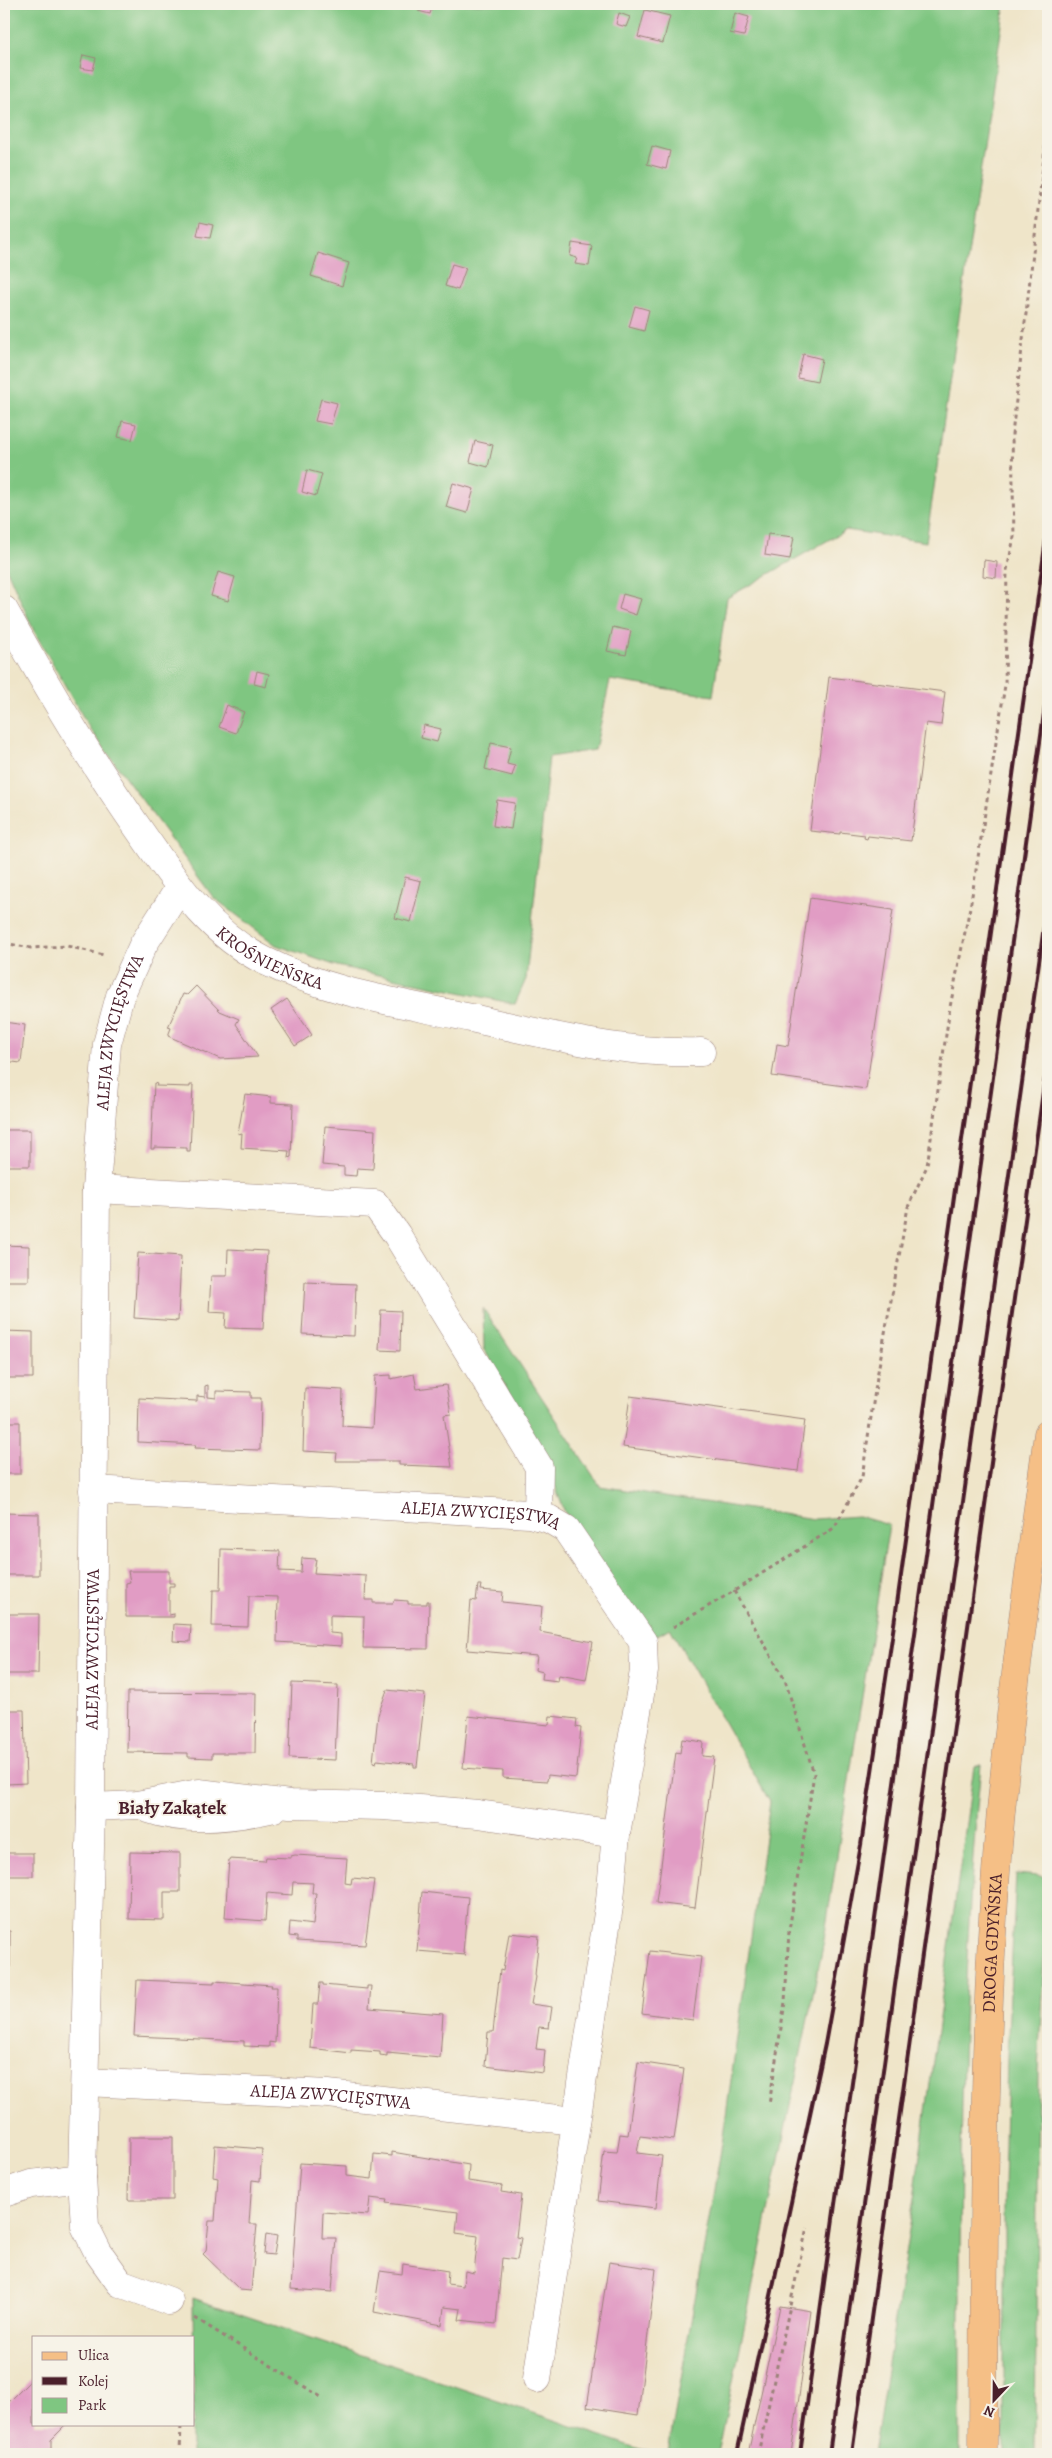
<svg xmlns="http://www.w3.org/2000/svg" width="1052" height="2458" font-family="Alegreya,serif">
<rect width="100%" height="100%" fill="#f7f3e8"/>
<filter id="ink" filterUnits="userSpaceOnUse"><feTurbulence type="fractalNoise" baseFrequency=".02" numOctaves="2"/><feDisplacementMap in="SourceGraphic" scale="10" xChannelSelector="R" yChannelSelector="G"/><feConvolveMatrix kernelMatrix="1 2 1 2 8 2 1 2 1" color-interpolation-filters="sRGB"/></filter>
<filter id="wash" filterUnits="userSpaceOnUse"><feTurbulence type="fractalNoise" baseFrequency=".0096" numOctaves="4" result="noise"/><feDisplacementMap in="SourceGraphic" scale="20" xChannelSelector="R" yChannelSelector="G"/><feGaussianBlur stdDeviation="1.12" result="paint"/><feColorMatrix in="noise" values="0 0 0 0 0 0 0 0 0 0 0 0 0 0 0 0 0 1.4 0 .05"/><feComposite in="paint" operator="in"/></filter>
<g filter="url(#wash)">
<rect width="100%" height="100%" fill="#efe5c9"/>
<path fill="#7fc681" stroke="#647256" d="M4,4H1005L926,542L846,530L727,598L713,696L610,680L595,750L549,757L526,979L515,1004L337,966L276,945L213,897L90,729L34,631L4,563Z
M483,1308L600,1486L814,1519L858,1516L889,1525L823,1946L718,2454H191V2424H194L193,2298L640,2449L668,2453L722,2144L770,1802L670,1628L650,1639L565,1513L543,1453L484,1349Z
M981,1765C958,1994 960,2225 960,2454H874L914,2198L974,1766Z
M1016,1874L1048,1877L1038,2071L1035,2454H1004V2192L1007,2054Z"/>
<g id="blocks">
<path fill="#e19cc4" d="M420,4H433L430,14L418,11Z
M645,10L670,16L663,43L638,37Z
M619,13L630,17L626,27L616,24Z
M735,13L749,17L744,36L730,33Z
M83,55L96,58L93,70L80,68Z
M652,146L670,151L666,169L647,164Z
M200,222L213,225L210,238L197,236Z
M572,243L592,246L589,266L575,264L577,258L570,256Z
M318,253L349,263L342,286L311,276Z
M452,264L466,268L458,290L445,286Z
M635,306L649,310L644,331L629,327Z
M803,354L822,359L817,382L798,378Z
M321,399L337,403L331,424L315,421Z
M122,421L136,424L132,440L118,437Z
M475,441L493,445L488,467L470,462Z
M307,470L322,474L316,496L302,492Z
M453,483L474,489L467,513L446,507Z
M768,534L794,537L790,559L765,555Z
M984,560L997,562L996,578L983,576Z
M218,572L235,577L228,601L211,596Z
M623,594L641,599L636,615L619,609Z
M613,627L631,631L626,655L607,651Z
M257,671L269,674L266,687L254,684Z
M829,677L945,692L941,725L926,723L911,841L868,836L867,839L864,838L865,835L840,832V834L810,831Z
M227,705L244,712L236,733L219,727Z
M424,725L441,729L437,742L421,738Z
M491,743L511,747L507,764L515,766L512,776L485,769Z
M497,800L515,803L511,829L493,826Z
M405,877L421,881L411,922L395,918Z
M810,898L893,910L866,1089L772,1076L777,1044L788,1046Z
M196,986L220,1011L239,1019L236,1024L258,1057L220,1059L168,1036L171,1028L168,1027L183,994L187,995Z
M287,999L312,1035L295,1046L271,1010Z
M4,1022L25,1025L21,1063L4,1061Z
M154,1083L157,1084L156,1086L190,1087V1085H193L190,1151H187V1148L154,1147V1149H151Z
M245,1094L271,1097V1103L293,1104L291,1157L288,1158L289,1151L241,1148L242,1133L238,1134Z
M325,1126L375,1130L373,1169L357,1168L356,1176L344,1175V1167L322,1165Z
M4,1130H30V1166H4Z
M4,1245L29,1246V1281H4Z
M228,1249L267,1251L263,1329L225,1328L226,1313L209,1312L211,1276H227Z
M138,1253L181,1256L178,1321L134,1318Z
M305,1282L356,1284L354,1336L302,1334Z
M381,1310L401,1311L400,1351L379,1350Z
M4,1331L33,1332V1378H4Z
M414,1374L417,1389L446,1385L451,1414L444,1415L452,1467L399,1465V1461H336L337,1453L303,1451L305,1388L343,1390L342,1426L372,1428L375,1376L391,1375V1379Z
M208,1385V1397L216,1398V1391L251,1392V1398H261L260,1450L195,1448L196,1445L138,1442L139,1398L197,1401V1396L205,1397V1386Z
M630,1396L805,1420L798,1471L623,1447Z
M4,1422H20V1474H4Z
M4,1513L39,1514V1575H4Z
M221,1549L280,1551L279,1571L301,1572L302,1558L316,1559L314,1573L366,1576L365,1600H373V1603H393L394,1600L408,1601V1604H427V1601H429L428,1649L363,1648L364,1616L330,1615V1633L341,1634V1646L277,1642L278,1597L249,1596L248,1627L212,1626L213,1590H220Z
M128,1571H169V1583H174V1586H169V1615L174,1614V1617H126V1583L130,1582Z
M478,1585H481L480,1590L503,1592L502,1602L542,1606L540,1632L593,1642L586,1680L559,1675L558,1681L542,1679L543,1672L535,1670L537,1656L467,1650L471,1600L476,1601Z
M4,1614H39L38,1674H4Z
M174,1624L191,1625L190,1642L173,1641Z
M292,1683L338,1685L335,1760L289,1758Z
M387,1690L425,1694L417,1767H414V1764L377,1760L376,1763L373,1762L378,1715Z
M128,1692L256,1693L255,1753H212V1758L188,1757V1753L127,1752Z
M4,1710H24L26,1783L7,1784V1802H4Z
M468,1716L549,1725L550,1716L577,1719L576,1727L581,1728L576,1778L548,1775L547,1781L503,1778V1771L463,1768Z
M682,1739L703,1742L702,1756L714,1757L695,1908L656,1903L676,1752L680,1753Z
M130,1852L180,1853V1892H164V1920L129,1919Z
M4,1853H33V1876H4Z
M295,1855L347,1858L345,1883L351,1884L352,1878L374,1880L365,1945L297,1941V1937L289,1936L290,1922L313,1925L316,1893H312L313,1883L293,1882L292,1895L267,1893L265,1921L225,1918L229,1859L265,1861L266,1857L291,1858V1856Z
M422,1892L468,1897L463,1953L466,1955L417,1951Z
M4,1931H10V1973L4,1974Z
M509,1933L539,1936L535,1975L536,1977L531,2004L552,2007L549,2028L539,2027L536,2049L545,2050L543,2073L485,2066L488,2032H493L500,1970L503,1971Z
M650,1951L701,1957L693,2020L642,2013Z
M137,1980L214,1983V1981L272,1985L271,1987H277L275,2043L269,2042V2047L244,2046V2041L134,2036Z
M320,1983H323V1985L367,1989V1986H371L369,2008L443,2014L440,2058L387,2053V2056L380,2055V2052L351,2050V2053L310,2048L313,2004H318Z
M638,2062L684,2069L674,2140L640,2136L637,2153L662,2156L656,2208L598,2201L604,2151L617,2152L620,2134L628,2135Z
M129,2137H173V2200H128Z
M215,2145L262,2149L260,2181L252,2180L249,2224H257L251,2291L240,2290L203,2254L206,2251L209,2221H215L218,2178L213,2177Z
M392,2152L469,2165L468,2181L502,2186L501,2192L521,2195L516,2237L521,2238L517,2260L502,2258L496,2324L459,2320L461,2309L444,2307L442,2325L374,2312L380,2271L402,2274L403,2264L448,2271L447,2284L463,2286L465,2271L474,2273L478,2236L456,2233L458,2212L386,2203L387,2200L370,2198L368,2215L323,2212L322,2238H336L332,2292L291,2289L300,2163L347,2166V2176L372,2179L374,2154L392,2156Z
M266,2234L277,2236L274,2255L264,2254Z
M609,2262L656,2269L638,2415L587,2407Z
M780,2306L811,2311L791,2454H748Z
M31,2380L34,2383V2424H67L51,2440V2451H62V2454H5L4,2407Z"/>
</g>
</g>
<g filter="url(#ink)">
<use href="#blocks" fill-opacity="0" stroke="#9c827a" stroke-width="1"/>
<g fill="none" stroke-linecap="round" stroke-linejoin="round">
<defs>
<g id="minor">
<path id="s1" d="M4,610C46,686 90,760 140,831C175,881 208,933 265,961C329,993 403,1003 471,1018C543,1034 628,1055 701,1052"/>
<path d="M96,1189L375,1204L397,1235L539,1467L538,1516"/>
<path id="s2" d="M93,1490L529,1514L549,1519L566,1529L643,1642L644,1671L616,1834L610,1900L537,2379"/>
<path d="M91,1807L137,1805L199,1793L290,1804L384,1806L478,1814L616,1834"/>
<path d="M149,1809C188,1823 235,1817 274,1808"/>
<path id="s3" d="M85,2082L328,2094L576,2121"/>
<path d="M4,2193L31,2184L82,2178"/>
<path id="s4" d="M169,2301L120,2283L98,2252L85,2226L82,2178L91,1807L96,1189L107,1044L120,996L143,945L180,887"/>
</g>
<g id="major">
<path id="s5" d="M983,2454C984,2255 982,2057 997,1858C1008,1716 1029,1575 1048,1434"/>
</g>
</defs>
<use href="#minor" stroke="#9c827a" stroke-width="29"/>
<use href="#major" stroke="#9c827a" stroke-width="29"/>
<path stroke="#9c827a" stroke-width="3" stroke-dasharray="4 4" stroke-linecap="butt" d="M4,943L31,948L67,946L104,955
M734,1591L785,1680L814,1774L789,1931L785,2002L769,2105
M673,1627L734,1591L834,1528L862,1477L877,1377L908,1207L927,1166L950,1007L971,902L1005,685L1007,570L1014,537L1012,435L1048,123
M195,2318L321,2397
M180,2454L181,2424
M758,2454L807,2227"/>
<use href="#minor" stroke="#fff" stroke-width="28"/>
<use href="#major" stroke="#f5bf86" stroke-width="28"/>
<path stroke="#4a1f2b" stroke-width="4" d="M737,2454L825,2044L861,1845L896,1611L1048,525
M800,2454L1048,685
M829,2454L1048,898
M852,2454L1048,1056"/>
</g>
</g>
<g text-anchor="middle" stroke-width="4" stroke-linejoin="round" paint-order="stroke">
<g font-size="18" fill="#4a1f2b" stroke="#f7f3e8">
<text dy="6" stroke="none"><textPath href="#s1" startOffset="445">KROŚNIEŃSKA</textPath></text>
<text dy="6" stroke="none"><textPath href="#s4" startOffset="1316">ALEJA ZWYCIĘSTWA</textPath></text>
<text dy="6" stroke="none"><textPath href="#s2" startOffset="389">ALEJA ZWYCIĘSTWA</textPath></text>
<text dy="6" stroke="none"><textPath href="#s4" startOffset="696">ALEJA ZWYCIĘSTWA</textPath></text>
<text dy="6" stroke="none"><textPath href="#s5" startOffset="511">DROGA GDYŃSKA</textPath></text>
<text dy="6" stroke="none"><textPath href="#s3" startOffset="246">ALEJA ZWYCIĘSTWA</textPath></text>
</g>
<g font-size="19" font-weight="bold" fill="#4a1f2b" stroke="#f7f3e8">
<text x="172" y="1814">Biały Zakątek</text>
</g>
</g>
<rect width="1052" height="2458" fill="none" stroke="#f7f3e8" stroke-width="20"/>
<rect x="32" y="2336" width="162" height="90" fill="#f7f3e8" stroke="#b29e9c"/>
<rect x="42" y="2352" width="25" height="8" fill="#f5bf86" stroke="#b29e9c"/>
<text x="78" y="2360" font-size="15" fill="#4a1f2b">Ulica</text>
<rect x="42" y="2377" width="25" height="8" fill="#4a1f2b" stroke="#b29e9c"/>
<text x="78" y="2386" font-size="15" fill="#4a1f2b">Kolej</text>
<rect x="42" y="2398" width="25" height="15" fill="#7fc681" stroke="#b29e9c"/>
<text x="78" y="2410" font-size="15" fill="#4a1f2b">Park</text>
<g transform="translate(994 2400) rotate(202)" stroke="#f7f3e8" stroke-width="4" paint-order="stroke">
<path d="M0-4L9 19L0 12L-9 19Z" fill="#4a1f2b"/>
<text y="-8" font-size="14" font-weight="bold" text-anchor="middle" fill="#4a1f2b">N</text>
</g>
</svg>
